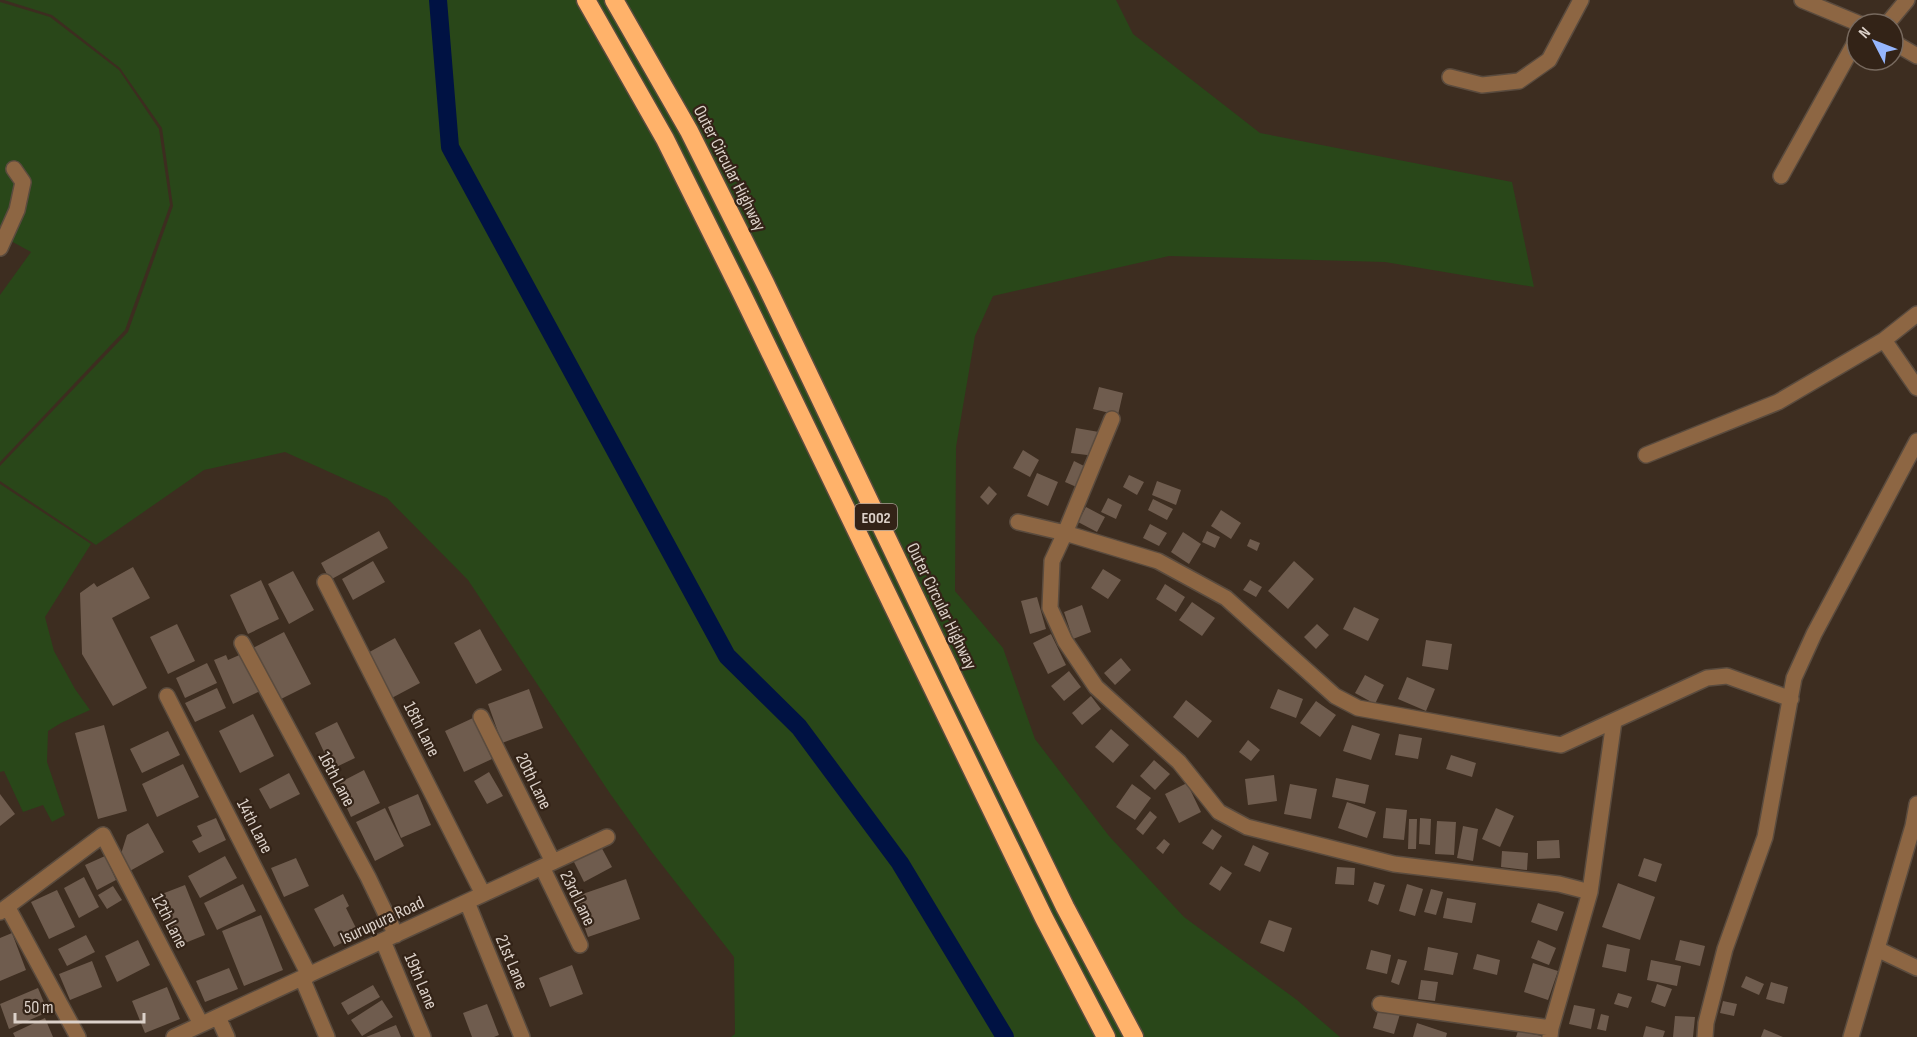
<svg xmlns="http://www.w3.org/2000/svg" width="1917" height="1037" font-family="'Sofia Sans Condensed',sans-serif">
<rect width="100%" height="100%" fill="#3d2d20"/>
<path fill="#294719" d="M4,0H1116L1133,34L1260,133L1512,182L1534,287L1385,262L1169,256L993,296L975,336L956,447L955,591L1003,648L1035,739L1109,836L1184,917L1297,1000L1340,1037H731L735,1034L734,957L652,852L611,795L468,580L387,498L285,452L204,470L96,545L0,481V466L128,332L173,206L162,128L120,68L52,15Z
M0,2L50,17L119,70L159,129L170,205L125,330L0,462V295L31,252L0,235Z
M0,484L91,544L45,617L54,651L75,689L90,710L61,723L48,731L47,762L65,815L52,822L43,805L23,812L4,771L0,772Z"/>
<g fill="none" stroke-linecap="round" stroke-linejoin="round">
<path stroke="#001243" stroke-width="18" d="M438,0L450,147L727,656L799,727L900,863L1005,1037"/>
</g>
<path fill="#6f5c4e" d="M1099,387L1123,393L1118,415L1093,409Z
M1076,428L1099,432L1095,456L1071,453Z
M1023,450L1039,460L1030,477L1013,468Z
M1074,461L1090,469L1081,489L1065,482Z
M1037,473L1058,482L1048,506L1027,496Z
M1129,475L1144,482L1137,495L1123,487Z
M1157,481L1181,490L1176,505L1152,495Z
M989,486L997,494L988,505L980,497Z
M1108,498L1122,505L1116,519L1101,512Z
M1153,499L1173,509L1167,520L1148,510Z
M1086,507L1105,517L1097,532L1078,522Z
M1221,510L1241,523L1231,539L1211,526Z
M1150,524L1167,533L1159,546L1143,538Z
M379,531L388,548L330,580L321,563Z
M1207,531L1220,537L1215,548L1202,542Z
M1183,532L1201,544L1189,564L1171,552Z
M1250,539L1260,543L1257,551L1247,546Z
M373,561L385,582L353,600L342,579Z
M1294,561L1314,579L1288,609L1268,591Z
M133,567L150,598L112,618L147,688L113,706L82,654L80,593L94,583L97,587Z
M1103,569L1121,580L1108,599L1091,588Z
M293,571L314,610L289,624L268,584Z
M261,580L279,619L248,634L230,595Z
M1250,580L1262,587L1256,597L1243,590Z
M1165,584L1185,597L1176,612L1156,599Z
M1037,597L1046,629L1030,634L1021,601Z
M1192,602L1215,618L1202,636L1179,620Z
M1082,605L1091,632L1073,639L1064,612Z
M1354,607L1379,619L1368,641L1343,629Z
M177,624L195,661L168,674L150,637Z
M1317,624L1329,635L1316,649L1304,637Z
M480,629L502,670L476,684L454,643Z
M284,632L311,684L277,701L251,649Z
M1051,634L1066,665L1048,674L1033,643Z
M395,638L420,683L388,700L364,655Z
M1426,640L1452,644L1448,670L1422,666Z
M244,653L260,691L233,704L214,660L226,655L228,660Z
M1121,658L1131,670L1115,685L1104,673Z
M207,663L217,683L185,698L176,678Z
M1069,671L1081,687L1064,701L1051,686Z
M1365,675L1384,685L1375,704L1355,693Z
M1407,677L1435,689L1426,711L1398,699Z
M217,688L226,708L195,722L185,703Z
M529,689L543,728L502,743L488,704Z
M1278,689L1303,699L1296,718L1270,708Z
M1091,696L1101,709L1082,725L1072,713Z
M1186,700L1212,721L1198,738L1173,717Z
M1316,701L1336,715L1320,737L1300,723Z
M253,714L274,756L240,773L219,731Z
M473,718L492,759L464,772L445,731Z
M337,722L355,758L332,769L315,733Z
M104,725L127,811L98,819L75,733Z
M1352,725L1380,734L1371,760L1343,751Z
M1111,729L1129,745L1113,763L1095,747Z
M168,731L180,755L142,773L130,749Z
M1399,734L1422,738L1418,759L1395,755Z
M1248,740L1260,750L1251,761L1239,752Z
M1451,755L1476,763L1472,777L1446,769Z
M1154,760L1170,774L1155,790L1140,776Z
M183,764L199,797L157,817L142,784Z
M364,770L380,803L351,817L345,804L348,802L339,783Z
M489,772L503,796L487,804L474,781Z
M289,773L300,794L270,809L259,789Z
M1274,775L1277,801L1248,805L1245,779Z
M1336,778L1369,785L1365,804L1332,797Z
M1187,783L1201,812L1179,823L1165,794Z
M1132,784L1151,798L1135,820L1116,807Z
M1290,784L1317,789L1311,819L1284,814Z
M0,794L15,814L0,826Z
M418,794L431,825L401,838L388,807Z
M1347,802L1376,812L1367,838L1338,828Z
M385,808L404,846L375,861L356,822Z
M1386,808L1407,810L1404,840L1383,838Z
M1496,808L1514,816L1500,847L1482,839Z
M1150,811L1157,817L1143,835L1136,829Z
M216,818L226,840L199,853L192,841L202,836L197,826Z
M1420,818L1431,819L1430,845L1419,844Z
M1409,819H1417L1416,849H1408Z
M1437,821L1456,822L1454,855L1435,854Z
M148,823L164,852L128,872L120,857L127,835Z
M1463,826L1478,829L1473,861L1457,858Z
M1212,829L1222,836L1213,850L1202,843Z
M1164,839L1170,844L1163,854L1156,848Z
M1559,840L1560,858L1537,859V841Z
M599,843L612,867L584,882L572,858Z
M1253,845L1269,853L1260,872L1244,865Z
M1502,851L1528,853L1527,870L1501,867Z
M105,856L116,880L97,890L85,865Z
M225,856L237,878L200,898L188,876Z
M296,858L309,886L284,897L271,868Z
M1644,858L1662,864L1656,882L1638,876Z
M1221,866L1232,873L1220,891L1209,884Z
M1337,867L1355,868L1354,885L1335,884Z
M84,877L99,907L79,918L64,888Z
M626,879L640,919L588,937L574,897Z
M1374,882L1385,885L1378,905L1368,901Z
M1618,883L1655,897L1640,940L1602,927Z
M243,884L256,911L217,930L204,903Z
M1407,884L1423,889L1415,916L1399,911Z
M185,885L205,935L175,947L154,897Z
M113,886L122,900L107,909L98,895Z
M1431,889L1443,892L1436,915L1424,912Z
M57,890L75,927L49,939L31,902Z
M343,894L349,906L346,908L359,934L334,947L314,909Z
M1447,898L1476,903L1472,923L1443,918Z
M1538,903L1564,912L1557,931L1531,922Z
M261,915L283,970L244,986L222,931Z
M1269,920L1292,928L1284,952L1260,943Z
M12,933L26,970L0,981V938Z
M86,935L95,952L67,966L58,949Z
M138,940L150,965L117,982L105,956Z
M1538,940L1556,948L1549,965L1531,958Z
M1680,940L1705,946L1700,966L1675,960Z
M1607,944L1630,949L1626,972L1602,967Z
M1428,947L1458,953L1453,975L1424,970Z
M1371,950L1391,955L1387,974L1366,969Z
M1477,954L1500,960L1497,975L1473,969Z
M1398,959L1407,961L1399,985L1391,982Z
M1651,960L1681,966L1677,986L1647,980Z
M92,961L102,987L70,1000L59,974Z
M1533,963L1558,971L1548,1000L1524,992Z
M572,965L583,994L550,1007L539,978Z
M229,968L238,989L205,1002L196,981Z
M1746,976L1764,984L1759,995L1741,987Z
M1421,980L1438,982L1435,1001L1418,999Z
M1771,982L1788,987L1784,1004L1766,999Z
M1657,984L1672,989L1665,1007L1651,1002Z
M373,985L380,997L348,1015L341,1003Z
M167,987L180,1019L145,1033L132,1001Z
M38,988L48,1012L9,1029L0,1004Z
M1618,993L1632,997L1628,1008L1614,1004Z
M382,1000L393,1017L362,1036L351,1020Z
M1723,1001L1737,1004L1734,1016L1720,1013Z
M487,1004L499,1035L494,1037H472L463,1013Z
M1574,1005L1595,1009L1591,1029L1569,1024Z
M1379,1008L1400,1014L1394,1034L1373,1028Z
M1601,1014L1609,1016L1606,1031L1597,1029Z
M1675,1016L1695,1017L1693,1037H1673Z
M45,1018L53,1037H15L13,1033Z
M1417,1023L1447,1033L1446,1037H1413Z
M396,1025L401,1037H366Z
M1646,1026L1665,1031L1663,1037H1643Z
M1764,1029L1783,1037H1761Z
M1518,1031L1542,1036L1541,1037H1516Z"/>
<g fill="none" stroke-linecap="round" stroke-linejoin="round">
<defs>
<path id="minor" d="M1802,0L1860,24
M1887,24L1907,0
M1893,42L1917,56
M1450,77L1482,85L1519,81L1549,60L1581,0
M1781,176L1857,39
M0,248L17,210L23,182L14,169
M1884,340L1917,388
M1112,419L1065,533L1052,561L1050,608L1065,641L1096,687L1179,762L1219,812L1247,827L1394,864L1559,884L1590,892
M1646,455L1778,402L1884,340L1917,314
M1018,522L1065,533L1158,561L1226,598L1335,696L1358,708L1561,745L1707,678L1727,676L1791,699
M325,582L483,894
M242,643L368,877L396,935
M167,696L309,975
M481,717L553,862
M542,867L580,945
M467,902L522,1037
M8,908L78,1037
M0,912L103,835L201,1024
M383,941L423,1037
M1877,949L1917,968
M302,978L327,1037
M1380,1004L1551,1028
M218,1017L227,1037
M174,1037L607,837
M1550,1037L1551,1028L1590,892L1614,721
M1705,1037L1706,1023L1725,949L1765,837L1794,678L1814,634L1917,441
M1851,1037L1913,826L1917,804"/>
<path id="highway" d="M586,0L665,139L741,292L1044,918L1106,1037
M614,0L689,131L765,283L960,691L1065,907L1134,1037"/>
</defs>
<use href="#minor" stroke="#5a4b3e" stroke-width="18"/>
<use href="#highway" stroke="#5a4b3e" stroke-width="21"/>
<use href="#minor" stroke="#8d6643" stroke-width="15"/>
<use href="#highway" stroke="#ffb26a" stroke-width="18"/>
</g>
<g text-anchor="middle" stroke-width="4.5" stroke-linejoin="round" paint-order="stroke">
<rect fill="#332317" stroke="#a99d94" stroke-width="1.5" x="855" y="504" width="42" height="26" rx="4.5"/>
<g font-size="16" font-weight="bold" fill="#dcd1c9">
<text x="876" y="523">E002</text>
</g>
<g font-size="18" fill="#dcd1c9" stroke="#332317">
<text transform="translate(730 168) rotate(63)" y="6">Outer Circular Highway</text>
<text transform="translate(942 606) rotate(64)" y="6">Outer Circular Highway</text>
<text transform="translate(422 729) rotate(63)" y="6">18th Lane</text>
<text transform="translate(337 779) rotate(62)" y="6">16th Lane</text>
<text transform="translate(534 781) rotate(64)" y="6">20th Lane</text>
<text transform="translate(255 826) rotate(63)" y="6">14th Lane</text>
<text transform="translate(578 898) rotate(64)" y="6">23rd Lane</text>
<text transform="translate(382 920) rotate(-25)" y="6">Isurupura Road</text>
<text transform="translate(170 921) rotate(63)" y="6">12th Lane</text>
<text transform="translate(512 962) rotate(67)" y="6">21st Lane</text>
<text transform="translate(421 981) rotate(67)" y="6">19th Lane</text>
</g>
</g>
<g transform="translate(1875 42) rotate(312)"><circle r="28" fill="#332317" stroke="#77695e" stroke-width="1.5"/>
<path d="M0-4.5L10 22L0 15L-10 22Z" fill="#96b6fd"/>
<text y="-9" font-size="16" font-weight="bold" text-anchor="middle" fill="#dcd1c9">N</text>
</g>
<path d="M15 1013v9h129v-9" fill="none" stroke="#dcd1c9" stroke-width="3"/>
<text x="24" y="1013" font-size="18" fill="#dcd1c9" stroke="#332317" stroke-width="4.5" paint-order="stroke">50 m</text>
</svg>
